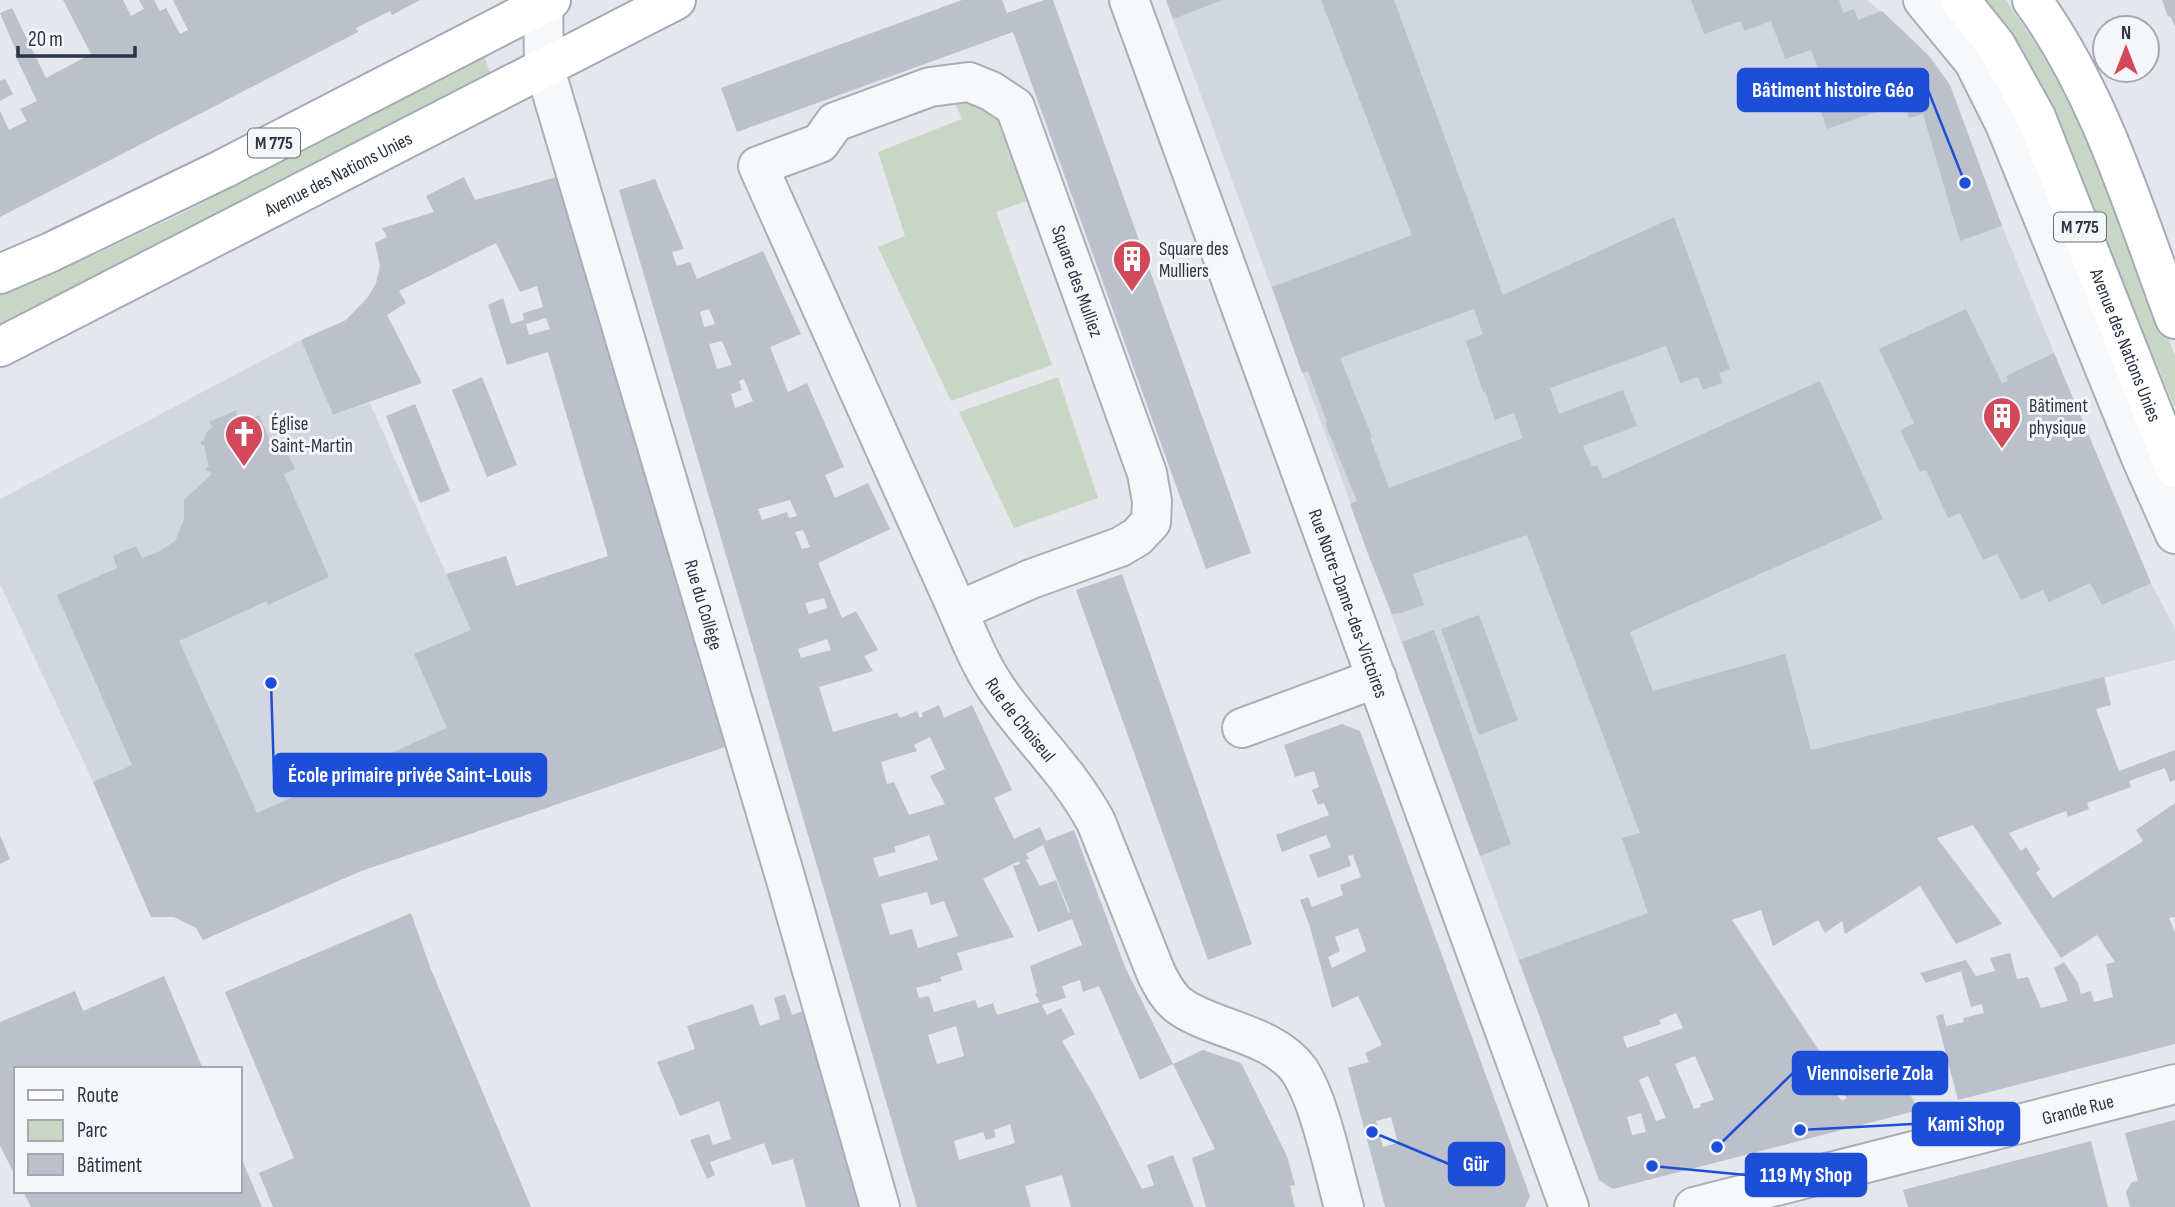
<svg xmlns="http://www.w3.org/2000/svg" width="2175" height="1207" font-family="'Sofia Sans Condensed',sans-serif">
<rect width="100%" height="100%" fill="#e4e7ec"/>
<path fill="#d2d6de" d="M1166,0H1867L1900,28L1929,56L1950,85L2002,226L2054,353L2151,583L2175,629V660L1687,781L1670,825L1751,950L1653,960L1534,1003Z
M301,340L333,415L370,403L550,807L361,871L203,940L196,928L174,917H151L93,782L0,584V499Z"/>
<path fill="#c9d6c5" d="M1982,0H2006L2062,82L2085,130L2175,356V408C2153,354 2129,300 2108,245C2075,159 2046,69 1982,0Z
M484,55L490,73L0,325V294L58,272L181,214Z
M952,96L998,111L1035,198L996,212L1052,365L951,401L878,247L905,236L878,152L962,119Z
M1058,377L1098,498L1014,528L959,412Z"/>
<path fill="#bbc0ca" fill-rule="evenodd" d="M63,0H123L131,16L144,9L139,0H154L160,11L166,8L180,34L188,30L173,0H420L392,15L390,11L356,28L358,32L0,217V111L9,130L27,121L20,109L37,101L15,55L17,53L0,13L12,8L46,78L91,54Z
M962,0H1002L1007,13L1044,0H1053L1251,553L1206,569L1013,32L737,132L721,88Z
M1166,0H1223L1173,19Z
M1321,0H1394L1503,295L1674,217L1730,369L1719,373L1723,383L1703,390L1698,377L1680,383L1666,346L1550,388L1559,414L1623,390L1637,426L1583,446L1592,467L1597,465L1603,479L1820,381L1883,519L1630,632L1653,691L1785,654L1811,750L2104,677L2111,705L2096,709L2119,771L2175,750V780L2170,782L2165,768L2129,781L2131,787L2087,803L2089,809L2068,817L2066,811L2009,833L2021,851L2026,847L2040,869L2036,873L2053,898L2143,841L2136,830L2175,803V917L2169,918L2175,933V1044L1958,1100L1936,1016L1943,1014L1946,1026L1964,1022L1963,1018L1984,1013L1982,1004L1971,1007L1961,971L1926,983L1920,973L1966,960L1976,976L1995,971L1990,958L2010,953L2017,979L2028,977L2041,1008L2068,1001L2054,968L2064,962L2078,983L2081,994L2091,991L2094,1002L2113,997L2106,964L2115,962L2097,935L2061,958L1973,825L1937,838L2002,924L1956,944L1920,886L1845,934L1842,921L1825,933L1818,920L1773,946L1761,910L1732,920L1824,1058L1791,1082L1795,1091L1803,1089L1804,1095L1831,1087L1842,1101L1847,1098L1827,1073L1850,1058L1857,1070L1871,1066L1873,1072L1895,1068L1919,1110L1613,1189L1599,1180L1519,960L1648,913L1622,838L1640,833L1527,535L1413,574L1424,605L1401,613L1392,614L1368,554L1350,504L1357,501L1325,423L1327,422L1308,371L1302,373L1272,287L1412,235ZM1474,309L1483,334L1466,341L1483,392H1485L1495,420L1514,413L1523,438L1389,488L1370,437H1372L1340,358ZM1676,1013L1683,1028L1627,1048L1623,1037L1661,1024L1659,1020ZM1695,1056L1714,1100L1700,1104L1701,1107L1694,1109L1675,1064ZM1648,1076L1666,1118L1656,1121L1652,1111L1639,1080ZM1641,1113L1646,1132L1632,1135L1627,1117Z
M1691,0H1839L1843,13L1854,9L1858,20L1882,11L1929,56L1950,85L2002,226L1960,241L1923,114L1909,118L1898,85L1879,92L1884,109L1827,129L1813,88L1824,85L1811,50L1785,59L1771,21L1744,31L1741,21L1704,34Z
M2162,0H2175V27L2170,16L2168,17Z
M5,79L13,94L0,101V81Z
M464,177L475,200L557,177L725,747L361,871L203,940L196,928L174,917H151L93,782L132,765L57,595L117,568L113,556L136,546L142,558L160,551L175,541L184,520V500L212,474L210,471L208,472L206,468L209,467L204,445H201V441H204L206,433L212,427L209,422L237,410L236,414L251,418L259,415L273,447L283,443L295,469L284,474L329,577L268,605L267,601L179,641L257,813L447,728L414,654L471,630L446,574L506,556L516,586L608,556L548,352L507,365L488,305L503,298L511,324L524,320L523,313L543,307L537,286L520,292L496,243L399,291L406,303L387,315L422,383L333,415L301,340L346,320L368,297L376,283L380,266L375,243L387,237L382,228L434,212L426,196ZM546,318L550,329L529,335L526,324Z
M655,179L684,249L672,252L677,266L690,262L697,279L763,251L801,334L770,347L788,392L807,383L844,467L825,475L835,498L868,483L890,529L818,563L842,618L856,611L878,650L864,656L873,671L819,687L833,732L897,713L900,718L917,711L920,718L923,716L922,713L939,705L944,718L972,705L1012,790L994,798L1014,839L1040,827L1046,841L1074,830L1125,967L1173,1064L1203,1050L1241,1063L1287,1156L1295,1185L1290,1186L1295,1207H1206L1192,1158L1215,1149L1173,1064L1140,1080L1099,986L1083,992L1080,980L1062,986L1066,998L1042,1005L1047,1015L1061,1008L1075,1034L1062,1041L1096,1099L1142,1189L1154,1185L1147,1165L1173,1155L1194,1207H1071L1062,1175L1025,1186L1031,1207H917L619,190ZM709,309L715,324L704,327L700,312ZM722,341L732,365L717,369L709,344ZM744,379L753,401L735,408L731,394L742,390L739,381ZM790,500L797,516L789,518L787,512L762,520L758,509ZM803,530L810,547L802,549L795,532ZM824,598L827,608L809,614L805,603ZM827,639L831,650L801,658L798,649ZM930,737L945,769L930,776L945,804L909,815L894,782L887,784L881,762L917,751L914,745ZM929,835L938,860L879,877L873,858L896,852L894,847ZM1043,845L1070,912L1069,913L1056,880L1040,886L1026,860L1029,859L1026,854ZM1019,861L1020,864L1013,866L1038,932L1072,919L1082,945L1030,966L1037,993L1035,994L1040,1002L997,1015L993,1003L978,1008L975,1000L934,1012L929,996L919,998L916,988L942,981L940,977L963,970L957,953L1014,937L983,879ZM927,892L931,905L944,901L958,936L918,948L912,929L890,935L881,904ZM956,1026L964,1056L937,1064L928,1035ZM1010,1124L1015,1143L959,1160L954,1141L983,1132L986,1140L996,1137L994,1130Z
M1966,309L2002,383L2008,381L2006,376L2054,353L2151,583L2102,605L2090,583L2049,602L2043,590L2021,600L1997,554L1983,560L1960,513L1948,518L1926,470L1920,472L1900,430L1914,423L1879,349Z
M482,377L517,465L487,477L452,390Z
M415,404L450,491L420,503L386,416Z
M1122,574L1252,944L1208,960L1076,590Z
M1479,615L1518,720L1479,735L1441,629Z
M1434,630L1511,844L1480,856L1402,642Z
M1342,724L1360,731L1530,1196L1525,1207H1385L1348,1068L1369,1062L1365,1053L1382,1045L1358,996L1332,1008L1310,927L1300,900L1308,897L1312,907L1343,895L1340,885L1361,877L1353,855L1348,856L1351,866L1318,878L1309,855L1331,847L1326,835L1282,852L1276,835L1329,815L1324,803L1318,805L1312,790L1319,787L1314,771L1295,777L1284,745ZM1358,928L1366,951L1332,968L1328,957L1340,951L1335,937ZM1391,1117L1398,1143L1383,1147L1376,1121Z
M0,835L10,859L0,864Z
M411,913L430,967L531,1207H273L259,1173L294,1158L225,992Z
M164,976L203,1069H16V1177L0,1146V1022L75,991L83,1011Z
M785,994L792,1015L803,1011L861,1207H806L793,1159L772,1165L764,1143L710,1162L715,1175L707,1179L690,1140L709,1134L713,1145L731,1139L719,1101L680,1116L657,1062L695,1049L687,1026L753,1004L760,1026L780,1019L774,998Z
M2175,1120V1207H2130L2126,1192L2132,1182L2138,1181L2125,1133Z
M2091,1141L2108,1207H1908L1903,1190Z
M240,1155L262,1207H31L23,1191H240Z"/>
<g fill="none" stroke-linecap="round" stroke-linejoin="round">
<defs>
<g id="minor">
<path id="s1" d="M543,0L544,66L784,873L880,1207"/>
<path id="s2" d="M1129,0L1569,1207"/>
<path d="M1923,0L1974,62L2005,124L2142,460L2175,534"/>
<path id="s3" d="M958,611L1031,579L1120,547L1137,537L1151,522L1152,501L1147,473L1015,107L991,91L969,82L930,87L835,122L820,143L758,166L958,611C969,637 980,664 996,688C1028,735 1068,770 1096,822L1156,973C1162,985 1169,999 1181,1007C1215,1030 1273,1034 1299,1070C1320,1101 1333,1169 1344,1207"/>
<path d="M1242,728L1377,678"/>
<path id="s4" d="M1694,1207L2175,1084"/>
</g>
<g id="major">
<path id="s5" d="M1960,0L1996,45L2036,117L2175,468"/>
<path d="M2032,0C2101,95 2134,210 2175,319"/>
<path d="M0,274L51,252L223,169L551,0"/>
<path id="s6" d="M0,347L676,0"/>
</g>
</defs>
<use href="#minor" stroke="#a9aeb7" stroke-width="42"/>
<use href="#major" stroke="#a3abb8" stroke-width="42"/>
<use href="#minor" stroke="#f7f8fa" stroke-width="38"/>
<use href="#major" stroke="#fff" stroke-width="38"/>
</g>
<defs>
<symbol id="building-pin" viewBox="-11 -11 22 30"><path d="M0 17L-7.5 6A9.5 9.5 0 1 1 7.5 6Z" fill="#d1495b" stroke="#f4f6f9"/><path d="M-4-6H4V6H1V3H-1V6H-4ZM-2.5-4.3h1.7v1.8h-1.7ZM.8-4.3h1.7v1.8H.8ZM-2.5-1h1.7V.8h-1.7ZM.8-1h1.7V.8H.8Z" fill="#fff"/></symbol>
<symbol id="church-pin" viewBox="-11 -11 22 30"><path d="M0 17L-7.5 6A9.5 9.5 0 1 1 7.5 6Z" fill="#d1495b" stroke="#f4f6f9"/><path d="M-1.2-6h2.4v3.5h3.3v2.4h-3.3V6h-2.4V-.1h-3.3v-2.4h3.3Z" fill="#fff"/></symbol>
</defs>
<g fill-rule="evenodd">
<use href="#building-pin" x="1110" y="237" width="44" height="60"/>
<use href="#building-pin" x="1980" y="394" width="44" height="60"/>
<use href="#church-pin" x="222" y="412" width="44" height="60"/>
</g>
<g text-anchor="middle" stroke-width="6" stroke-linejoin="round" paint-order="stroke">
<g fill="#f4f6f9" stroke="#676e7b" stroke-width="2">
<rect x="248" y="128.5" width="52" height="29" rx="5"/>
<rect x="2054" y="212.5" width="52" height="29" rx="5"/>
</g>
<g font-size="18" font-weight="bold" fill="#2b3445">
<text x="274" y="149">M 775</text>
<text x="2080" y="233">M 775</text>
</g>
<g font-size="19" fill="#2b3445" stroke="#f4f6f9">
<text dy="7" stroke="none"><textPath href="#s6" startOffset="380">Avenue des Nations Unies</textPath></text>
<text transform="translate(1078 281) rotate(70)" y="7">Square des Mulliez</text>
<text dy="7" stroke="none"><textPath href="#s5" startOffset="385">Avenue des Nations Unies</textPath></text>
<text dy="7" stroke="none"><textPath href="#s2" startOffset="642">Rue Notre-Dame-des-Victoires</textPath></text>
<text dy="7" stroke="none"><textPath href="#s1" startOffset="628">Rue du Collège</textPath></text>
<text dy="7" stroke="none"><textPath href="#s3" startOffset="1552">Rue de Choiseul</textPath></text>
<text dy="7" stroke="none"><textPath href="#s4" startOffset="396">Grande Rue</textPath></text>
</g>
<g font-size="19" fill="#2b3445" stroke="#f4f6f9" text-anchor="start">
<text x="1159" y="255">Square des<tspan x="1159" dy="22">Mulliers</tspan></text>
<text x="2029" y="412">Bâtiment<tspan x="2029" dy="22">physique</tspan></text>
<text x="271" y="430">Église<tspan x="271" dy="22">Saint-Martin</tspan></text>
</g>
</g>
<path fill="none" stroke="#1d4ed8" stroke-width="2.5" d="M1965 183L1928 90M271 683L274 775M1717 1147L1793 1073M1800 1130L1913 1124M1372 1132L1449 1164M1652 1166L1746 1175"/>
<g fill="#1d4ed8" stroke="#f4f6f9" stroke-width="2.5">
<circle cx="1965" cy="183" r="7"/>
<circle cx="271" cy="683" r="7"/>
<circle cx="1717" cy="1147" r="7"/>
<circle cx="1800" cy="1130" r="7"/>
<circle cx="1372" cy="1132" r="7"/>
<circle cx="1652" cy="1166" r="7"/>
</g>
<g fill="#1d4ed8" stroke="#1d4ed8" stroke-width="2.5">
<rect x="1738" y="69" width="190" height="42" rx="7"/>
<rect x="274" y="754" width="272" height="42" rx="7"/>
<rect x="1793" y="1052" width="154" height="42" rx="7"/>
<rect x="1913" y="1103" width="106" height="42" rx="7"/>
<rect x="1449" y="1143" width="55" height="42" rx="7"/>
<rect x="1746" y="1154" width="120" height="42" rx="7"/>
</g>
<g font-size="21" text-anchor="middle" font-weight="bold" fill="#fff">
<text x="1833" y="97">Bâtiment histoire Géo</text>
<text x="410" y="782">École primaire privée Saint-Louis</text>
<text x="1870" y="1080">Viennoiserie Zola</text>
<text x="1966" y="1131">Kami Shop</text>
<text x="1476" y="1171">Gür</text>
<text x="1806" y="1182">119 My Shop</text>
</g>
<rect x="14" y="1067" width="228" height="126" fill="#f4f6f9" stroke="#a4a8b1" stroke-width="2"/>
<rect x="28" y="1090" width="35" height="10" fill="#ffffff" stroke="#a4a8b1" stroke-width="2"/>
<text x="77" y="1102" font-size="21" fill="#2b3445">Route</text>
<rect x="28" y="1120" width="35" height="21" fill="#c9d6c5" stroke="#a4a8b1" stroke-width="2"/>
<text x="77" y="1137" font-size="21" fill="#2b3445">Parc</text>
<rect x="28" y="1154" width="35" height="21" fill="#bbc0ca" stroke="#a4a8b1" stroke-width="2"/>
<text x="77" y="1172" font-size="21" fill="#2b3445">Bâtiment</text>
<g transform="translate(2126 49)"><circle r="33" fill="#f4f6f9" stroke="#a4a8b1" stroke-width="2"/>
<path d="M0-5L12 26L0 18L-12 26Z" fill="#d1495b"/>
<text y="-10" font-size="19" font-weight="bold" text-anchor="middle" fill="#2b3445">N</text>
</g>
<path d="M18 46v10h117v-10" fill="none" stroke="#2b3445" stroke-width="3.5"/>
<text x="28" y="46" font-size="21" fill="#2b3445" stroke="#f4f6f9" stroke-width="5" paint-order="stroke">20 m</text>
</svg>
